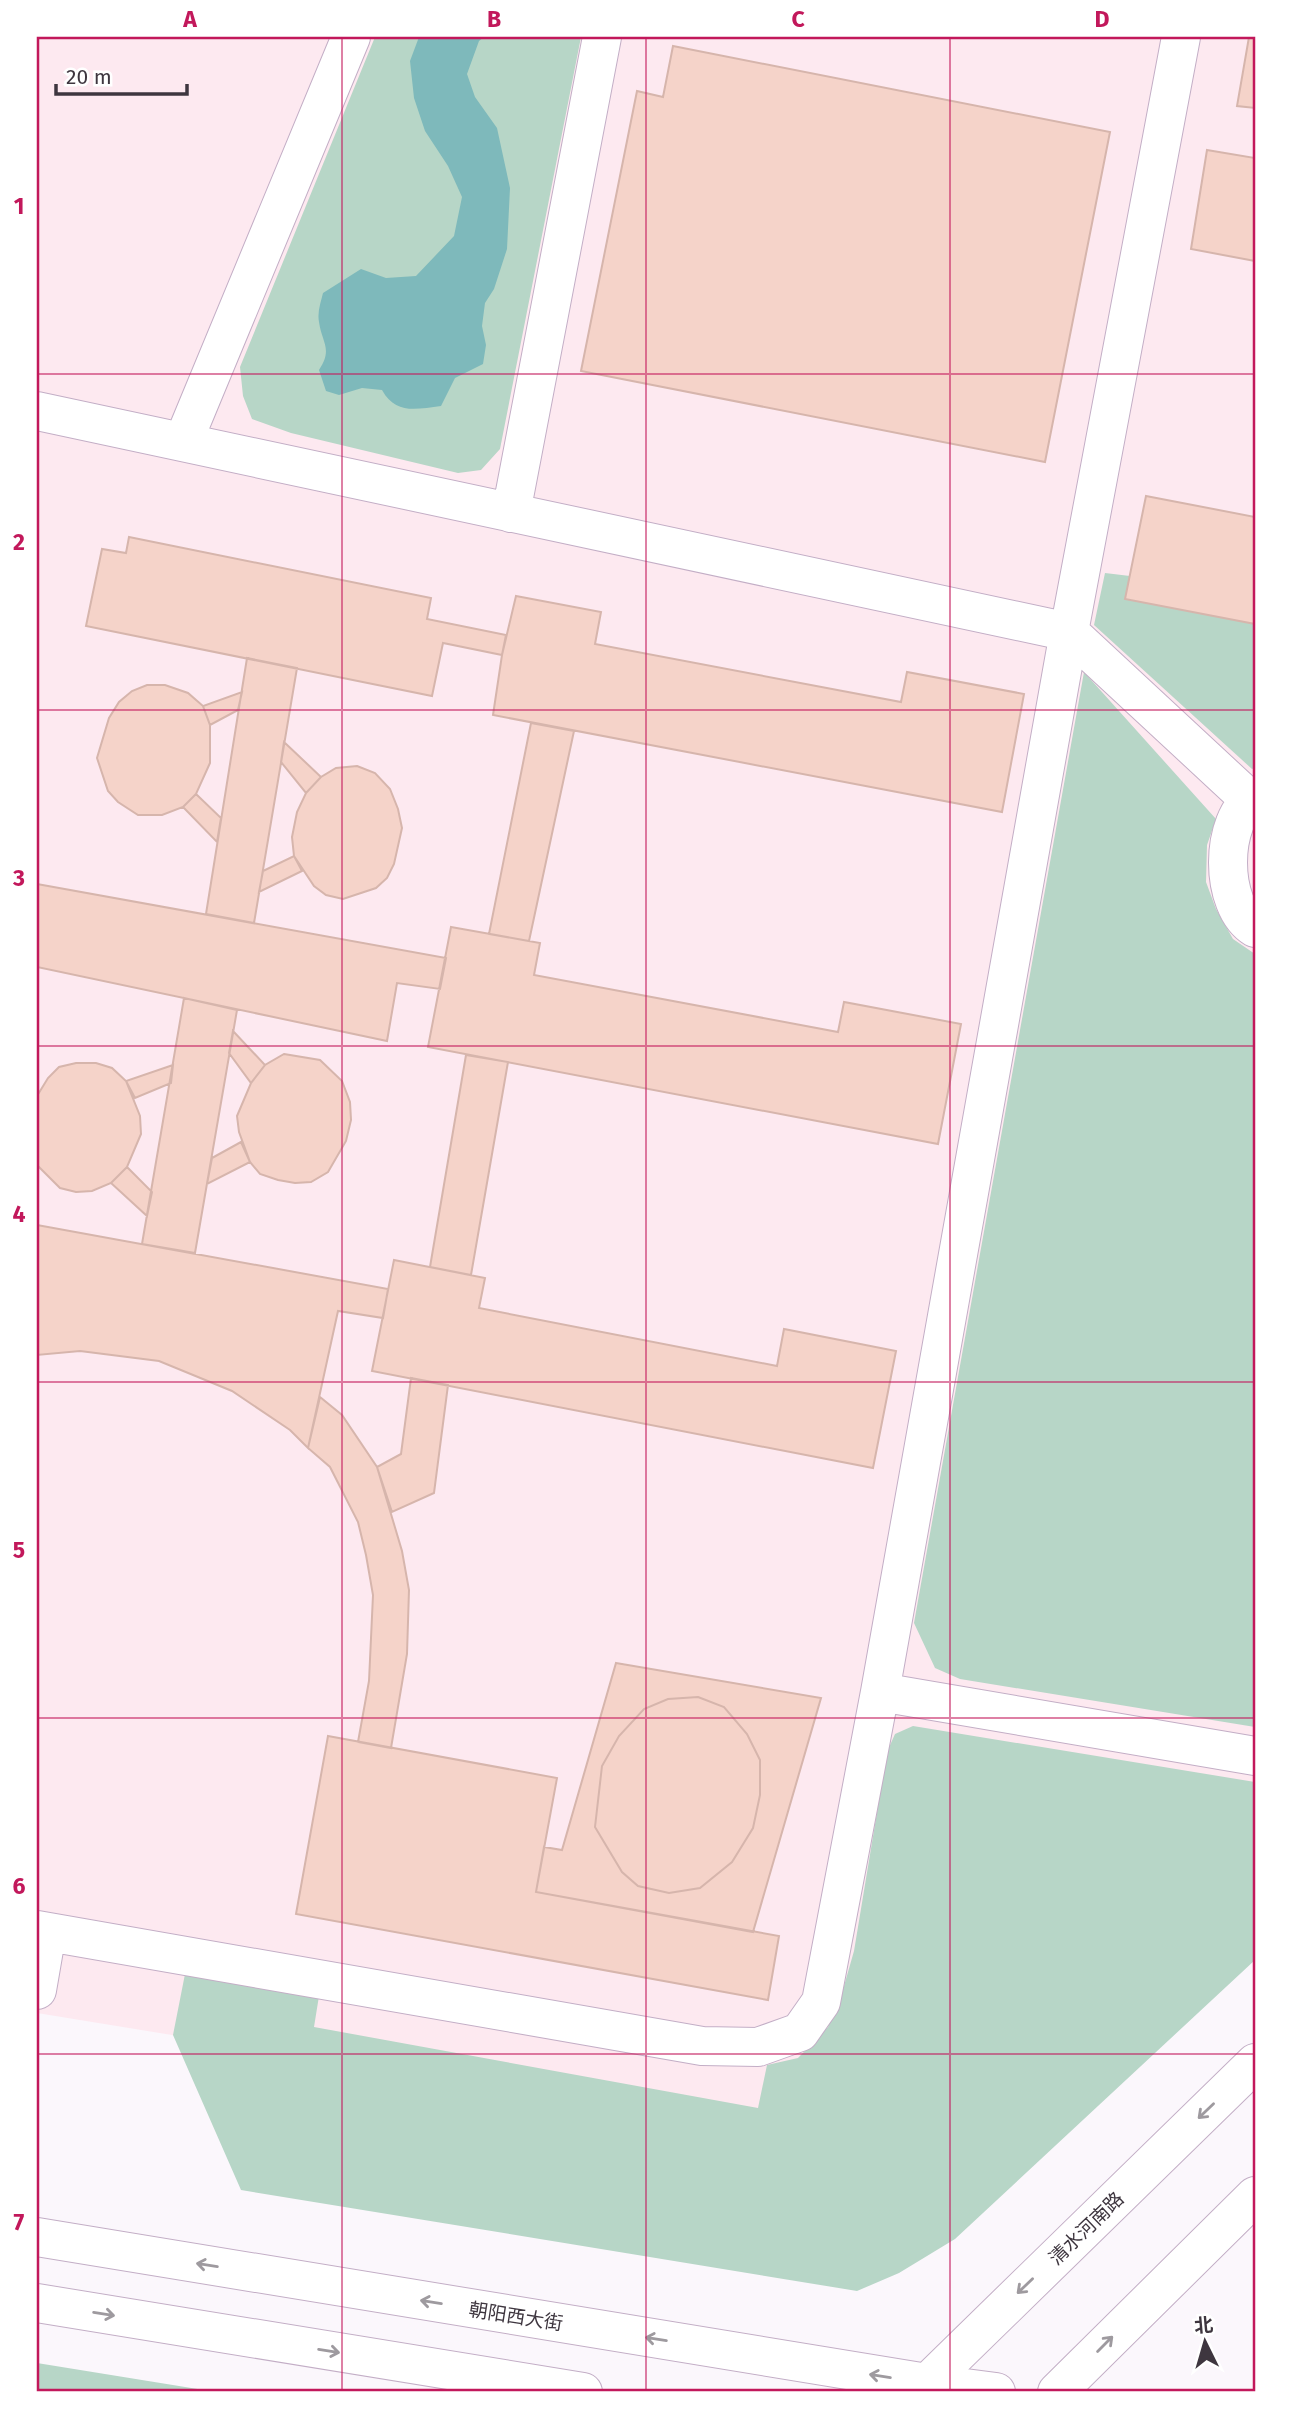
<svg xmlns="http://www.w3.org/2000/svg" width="1292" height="2429" font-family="'Fira Sans','Noto Sans SC',sans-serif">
<rect width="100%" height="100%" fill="#fbf7fc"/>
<path fill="#fde9f0" d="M37,37H1255V1919L981,2167L37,2013Z"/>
<path fill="#b7d6c7" d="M375,37H581L500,449L481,470L458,473L291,433L252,419L243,396L240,367Z
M1105,573L1130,576L1126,599L1255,624V768L1252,769L1094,625Z
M1084,672L1216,819L1207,845L1206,882L1216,909L1233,939L1255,954V1727L960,1679L935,1668L914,1623Z
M913,1726L1255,1782V1960L955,2239L899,2273L857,2291L241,2190L173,2035L185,1974L319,1996L314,2027L758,2108L767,2065L798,2058L828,2027L842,1993L854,1951L887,1752L895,1734Z
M37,2363L216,2392H37Z"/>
<path fill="#7eb9bb" d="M419,37H484L479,41L467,74L475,97L497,128L510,188L507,249L494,289L485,303L482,326L486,345L483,364L455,378L441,406C416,409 396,415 382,390L362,388L339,395L326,391L319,370C333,349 322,343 319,322C317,312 321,302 323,293L361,269L386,278L416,276L454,236L462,197L448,166L425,131L414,98L410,61Z"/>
<path fill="#f5d3c9" stroke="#d6b5ac" stroke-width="2" d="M1249,37H1255V108L1237,106Z
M673,46L1110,132L1045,462L581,371L637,91L663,97Z
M1207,150L1255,158V261L1191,249Z
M1146,496L1255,517V624L1125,599Z
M129,537L431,598L427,619L506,635L502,655L443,643L432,696L86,626L102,549L126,553Z
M516,596L601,612L595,644L901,702L907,672L1024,694L1002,812L493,715L502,655Z
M247,658L297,668L254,923L206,914Z
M147,685H165L188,693L203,706L210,725V763L196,794L183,807L162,815H138L118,802L108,791L97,758L109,718L119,702L132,691Z
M242,692L238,710L210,725L203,706Z
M531,723L574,731L529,941L489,934Z
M284,742L321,777L306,793L281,762Z
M357,766L375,773L390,789L398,809L402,828L394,864L387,878L376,888L343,899L326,895L314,886L294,856L292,837L297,812L306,793L321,777L336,768Z
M196,794L221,818L217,842L183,807Z
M294,856L302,871L259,892L263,871Z
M37,884L446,958L440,989L397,983L387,1041L37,967Z
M451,927L540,943L534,975L838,1032L844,1002L961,1024L938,1144L428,1047Z
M184,998L237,1010L195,1253L142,1244Z
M233,1031L265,1065L251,1083L229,1053Z
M284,1054L320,1060L342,1081L350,1102L351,1120L346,1141L328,1172L311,1182L295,1183L278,1180L260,1174L250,1162L239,1132L237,1116L251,1083L265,1065Z
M466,1055L508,1062L471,1275L430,1267Z
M76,1063H96L112,1068L126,1081L140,1116L141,1134L127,1167L111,1183L92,1191L76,1192L60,1188L37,1165V1096L48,1078L59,1067Z
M173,1065L171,1083L135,1098L126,1081Z
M241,1142L250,1162L207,1184L212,1158Z
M127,1167L152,1192L147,1216L111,1183Z
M37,1225L388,1289L383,1318L338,1311L308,1448L290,1430L232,1391L159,1361L80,1351L37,1355Z
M394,1260L485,1278L479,1308L777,1366L784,1329L896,1351L873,1468L372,1371Z
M411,1378L448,1385L434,1493L392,1512L377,1467L401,1454Z
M320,1397L342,1415L377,1467L402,1551L409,1590L407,1654L391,1748L358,1742L369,1681L373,1595L366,1555L358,1522L330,1467L308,1448Z
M616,1663L821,1698L753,1932L536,1892L544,1847L562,1850Z
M698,1697L724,1707L747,1734L760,1760V1795L753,1828L732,1862L700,1888L669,1893L638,1886L622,1872L595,1827L602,1766L619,1736L644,1709L668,1699Z
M328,1736L557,1778L536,1892L779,1936L768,2000L296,1914Z"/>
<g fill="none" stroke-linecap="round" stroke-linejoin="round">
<defs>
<path id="minor" d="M1181,37L1069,632L880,1692L1255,1756
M37,411L1069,632L1250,800
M183,442L351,37
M511,513L602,37
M1255,797C1219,819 1219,906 1255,928
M37,1930L702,2046L758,2047L800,2032L821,2002L880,1692
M37,1990L47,1932"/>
<path id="major" d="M37,2237L927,2383L996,2392
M37,2303L583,2392
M918,2392L1255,2063
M1057,2392L1255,2196"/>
</defs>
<use href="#minor" stroke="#c3aec6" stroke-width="40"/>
<use href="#major" stroke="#c3aec6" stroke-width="40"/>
<use href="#minor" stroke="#fff" stroke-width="38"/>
<use href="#major" stroke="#fff" stroke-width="38"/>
</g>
<defs><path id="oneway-shaft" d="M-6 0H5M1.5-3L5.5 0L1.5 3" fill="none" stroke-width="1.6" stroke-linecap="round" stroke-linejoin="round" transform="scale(1.75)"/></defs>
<g stroke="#9e9a9f">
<use href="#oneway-shaft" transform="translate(1206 2111) rotate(136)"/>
<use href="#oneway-shaft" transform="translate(207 2265) rotate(-171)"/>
<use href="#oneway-shaft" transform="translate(1025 2286) rotate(136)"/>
<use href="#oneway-shaft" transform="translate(431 2302) rotate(-171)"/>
<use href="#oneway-shaft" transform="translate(104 2314) rotate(9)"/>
<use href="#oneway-shaft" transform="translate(656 2339) rotate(-171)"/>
<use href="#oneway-shaft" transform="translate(1105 2344) rotate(-45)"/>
<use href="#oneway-shaft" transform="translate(329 2351) rotate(9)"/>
<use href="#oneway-shaft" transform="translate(880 2376) rotate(-171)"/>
</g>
<path fill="none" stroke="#c2185b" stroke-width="2" stroke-opacity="0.55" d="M342,37V2392M646,37V2392M950,37V2392M37,374H1255M37,710H1255M37,1046H1255M37,1382H1255M37,1718H1255M37,2054H1255"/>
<g text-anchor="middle" stroke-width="5" stroke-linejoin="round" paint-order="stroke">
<g font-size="19" fill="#3e363f" stroke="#fff">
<text transform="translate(1086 2228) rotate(-44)" y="7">清水河南路</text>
<text transform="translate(516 2316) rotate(9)" y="7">朝阳西大街</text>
</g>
</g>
<rect width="1292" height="2429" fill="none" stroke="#ffffff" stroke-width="77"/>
<g transform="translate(1205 2342) rotate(355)" stroke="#ffffff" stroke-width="5" paint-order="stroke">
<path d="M0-5L12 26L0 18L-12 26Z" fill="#3e363f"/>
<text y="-10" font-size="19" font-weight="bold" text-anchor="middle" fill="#3e363f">北</text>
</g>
<path d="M56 84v10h131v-10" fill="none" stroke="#3e363f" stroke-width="3.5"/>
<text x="66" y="84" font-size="21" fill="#3e363f" stroke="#ffffff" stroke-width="5" paint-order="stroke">20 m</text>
<rect x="38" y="38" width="1216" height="2352" fill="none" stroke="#c2185b" stroke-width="2.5"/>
<g font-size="23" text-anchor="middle" font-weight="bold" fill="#c2185b">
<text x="190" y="27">A</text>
<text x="494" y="27">B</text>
<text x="798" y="27">C</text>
<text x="1102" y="27">D</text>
<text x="19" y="214">1</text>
<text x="19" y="550">2</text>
<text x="19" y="886">3</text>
<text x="19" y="1222">4</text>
<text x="19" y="1558">5</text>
<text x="19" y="1894">6</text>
<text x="19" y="2230">7</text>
</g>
</svg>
